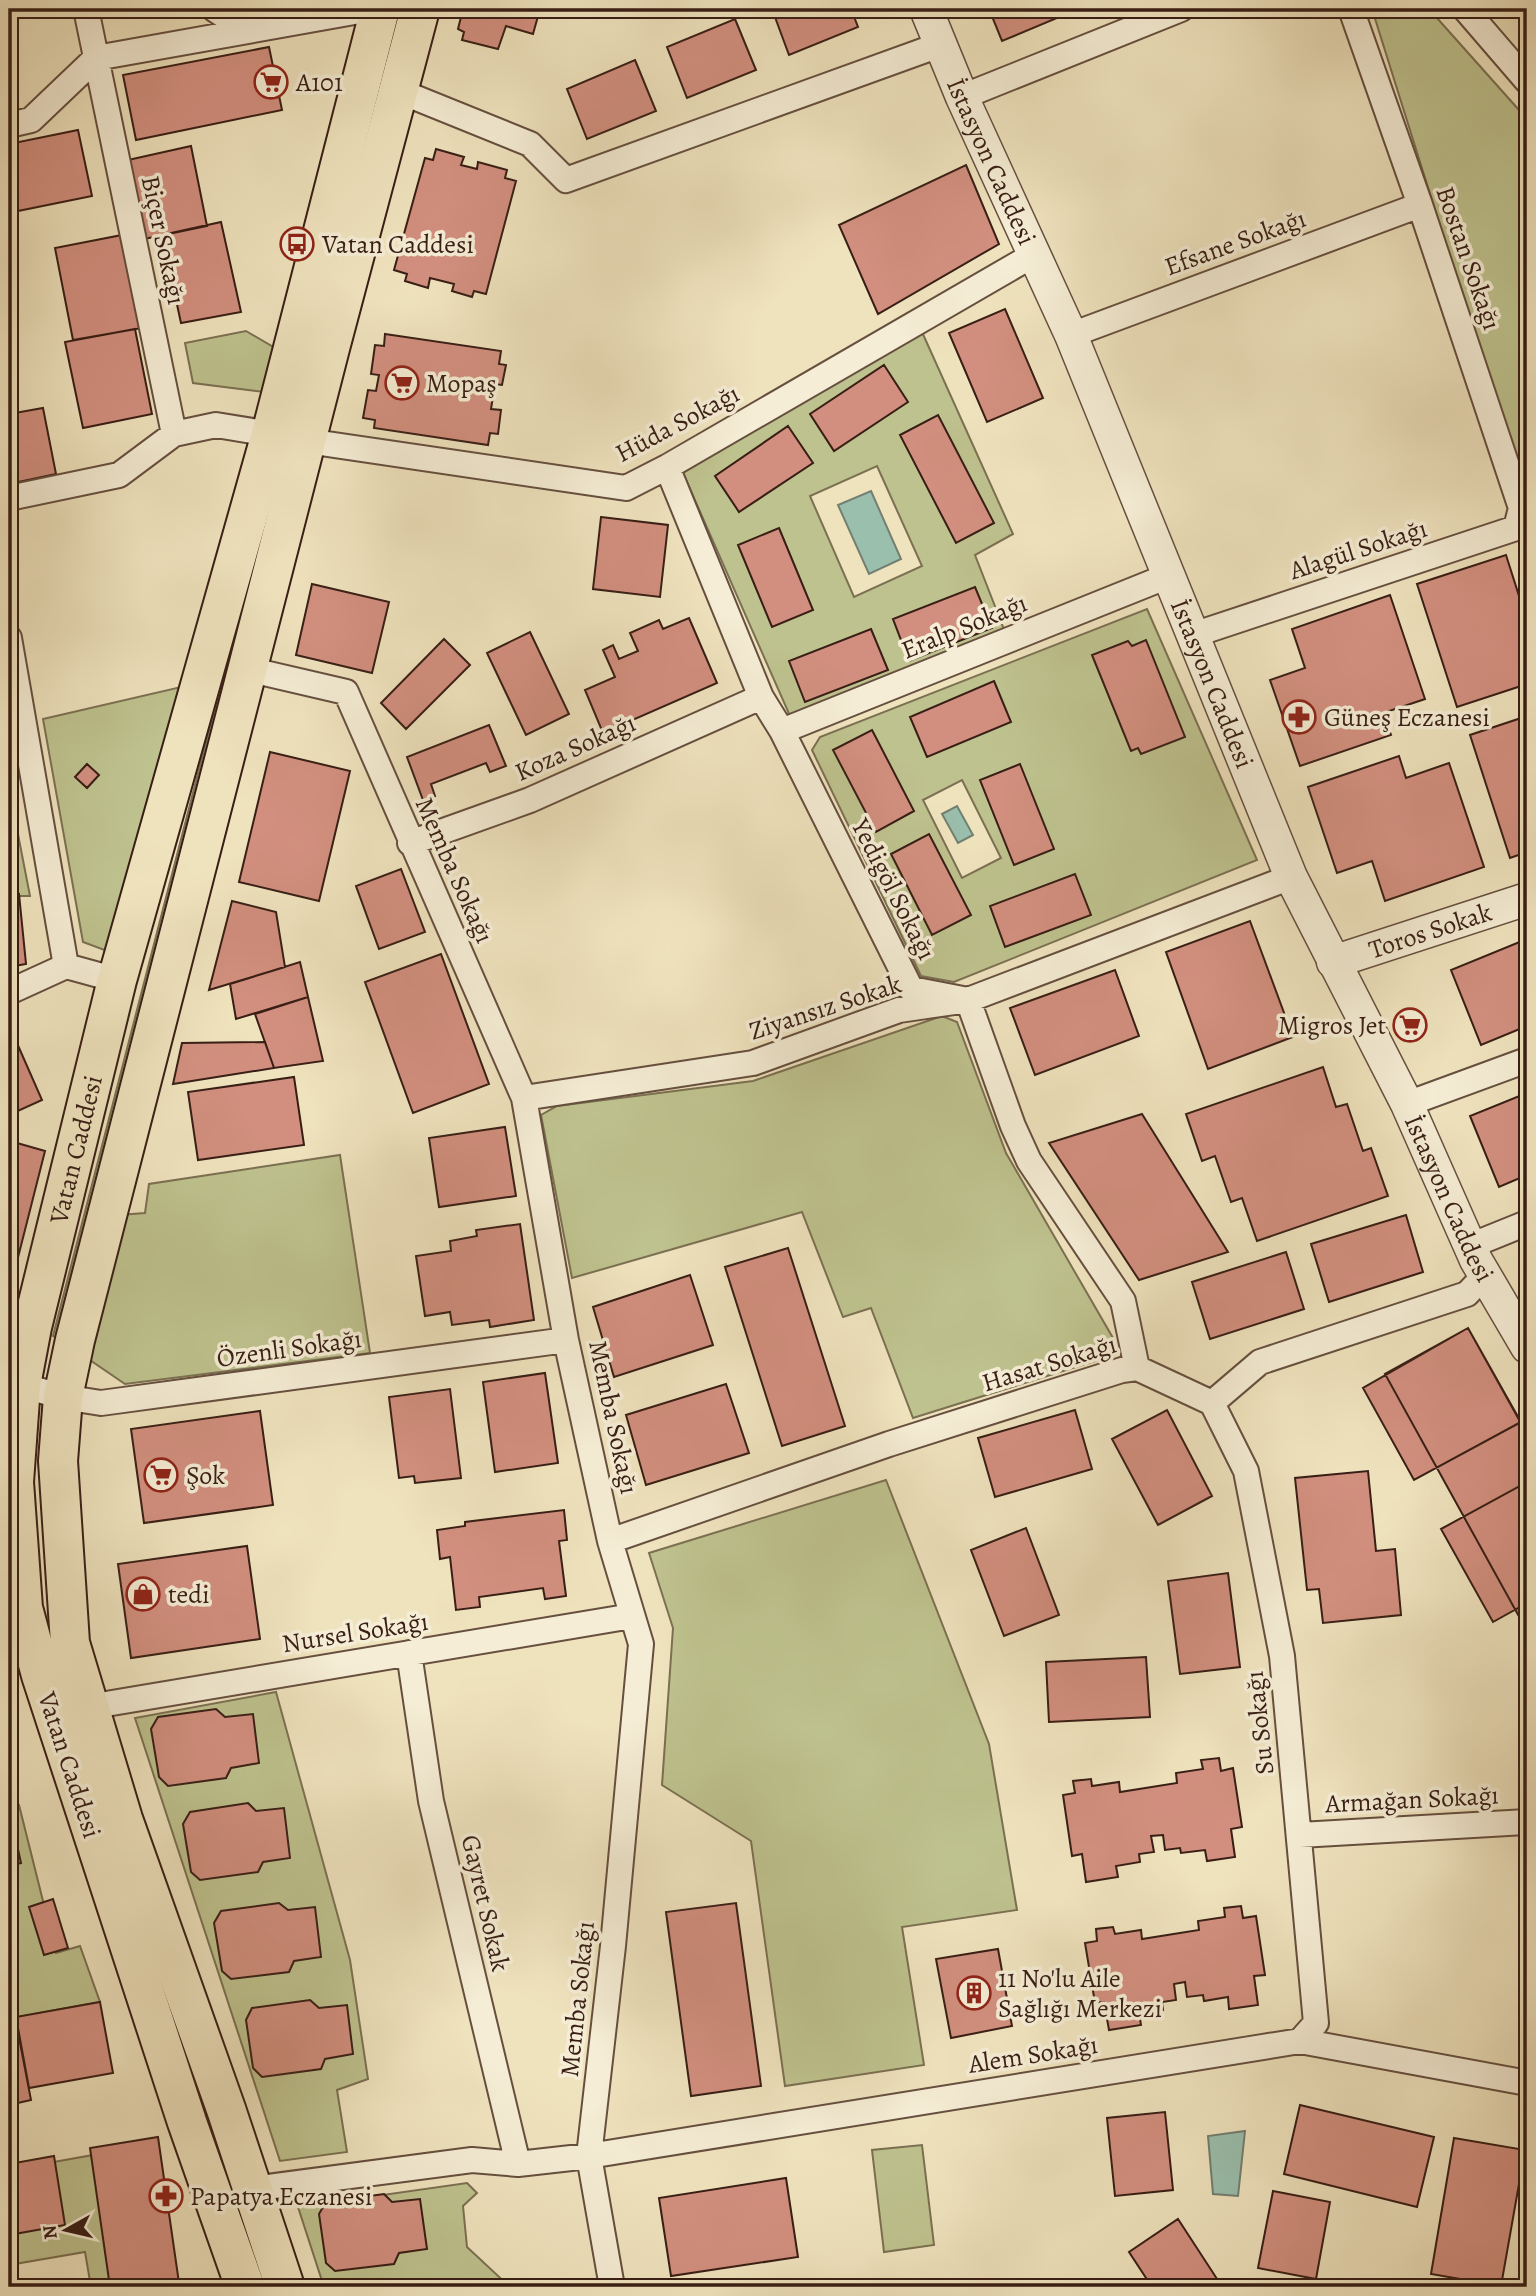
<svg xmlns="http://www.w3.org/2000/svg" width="1536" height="2296" font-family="Alegreya,serif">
<rect width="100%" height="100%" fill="#efe3be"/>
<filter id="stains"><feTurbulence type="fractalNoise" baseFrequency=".00286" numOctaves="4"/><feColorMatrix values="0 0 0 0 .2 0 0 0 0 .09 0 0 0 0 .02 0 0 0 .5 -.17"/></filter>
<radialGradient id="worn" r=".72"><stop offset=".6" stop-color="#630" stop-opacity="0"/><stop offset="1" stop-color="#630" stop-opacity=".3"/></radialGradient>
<path fill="#bec28e" stroke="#7b7052" stroke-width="2" fill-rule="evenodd" d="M395,9H405L62,1340L53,1336Z
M1372,9H1429L1527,119V485L1522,487Z
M246,331L275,348L264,392L193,383L185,343Z
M922,332L1013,534L975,555L1005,632L790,716L683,473ZM877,466L922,566L854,597L810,496Z
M1147,609L1257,860L954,982L921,976L812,750L820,737ZM962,780L1001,858L962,878L923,800Z
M181,687L115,954L83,942L43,719Z
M9,788L30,896H9Z
M942,1016L957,1022L1006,1153L1113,1338L1108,1357L913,1418L871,1308L843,1317L802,1212L572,1278L541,1115L557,1106L753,1081Z
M340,1155L370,1353L125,1384L87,1358L119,1215L145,1213L149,1184Z
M886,1480L989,1744L1017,1910L902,1927L924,2065L785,2086L751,1841L662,1785L673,1628L649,1553Z
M276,1692L350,1960L368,2079L337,2090L347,2152L280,2161L135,1718Z
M19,1805L56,1953L80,1946L100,2002L17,2017V2027L9,2028V1866L20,1863L9,1808Z
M922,2145L934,2245L884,2252L872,2150Z
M104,2153L124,2287H91L85,2252L9,2265V2170Z
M467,2183L477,2193L463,2206L467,2247L510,2287H324L298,2207Z"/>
<path fill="#9abfad" stroke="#737f70" stroke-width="2" d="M871,491L901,559L869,574L838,505Z
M957,806L973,835L958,843L942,814Z
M1245,2131L1238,2196L1213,2194L1208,2136Z"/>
<path fill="#d28f7f" stroke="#381e15" stroke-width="2" d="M9,9H50V11L9,20Z
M463,9H540L533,34L506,26L498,49L462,40L464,32L458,29Z
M772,9H851L858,27L789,55Z
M989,9H1068L1069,13L1002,41Z
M735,19L756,70L687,98L667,47Z
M269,47L282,110L136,140L123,75Z
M635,60L656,111L587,139L567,89Z
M78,130L92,196L13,212L9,191V144Z
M191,146L207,226L144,239L128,160Z
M436,149L464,157L461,165L477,169L478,162L507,170L505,178L516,181L486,294L474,291L472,297L452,291L454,284L430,278L428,288L405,281L407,274L394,270L425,158L433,160Z
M966,165L999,244L878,314L839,225Z
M9,191L13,212L9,213Z
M221,222L241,312L181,323L162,235Z
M122,235L142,328L73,340L55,248Z
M1005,309L1043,398L987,422L949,333Z
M135,329L152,414L83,428L65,342Z
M385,334L501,351L499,364L506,365L502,385L495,384L491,409L501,410L498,434L490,433L488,445L374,428L375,420L363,418L368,390L376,391L379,375L371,374L375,345L384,346Z
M884,365L908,402L834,451L810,414Z
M43,408L56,474L9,484V414Z
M938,415L994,523L956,543L900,435Z
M788,426L813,463L739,512L715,476Z
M601,517L668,525L660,597L593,589Z
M779,528L813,610L772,627L738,545Z
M1506,555L1527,621V684L1457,707L1417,584Z
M312,584L389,602L372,673L296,655Z
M975,587L992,628L909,661L893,619Z
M1390,595L1425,699L1383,713L1391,735L1300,766L1270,680L1305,668L1292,629Z
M689,618L717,683L603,733L585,690L615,677L603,650L613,645L619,659L638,651L630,633L659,620L663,629Z
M871,629L888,670L805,702L789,661Z
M530,632L569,714L526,735L487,653Z
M444,639L470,665L406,729L381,703Z
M1146,640L1185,737L1141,754L1138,748L1131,751L1092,655L1128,641L1132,646Z
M994,681L1011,722L927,757L910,717Z
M1527,716V852L1510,858L1470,735Z
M489,725L506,766L490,772L486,763L431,784L435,796L423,800L407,757Z
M872,730L914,811L876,832L833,750Z
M9,752L16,785L9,788Z
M270,752L350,771L319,901L239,882Z
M1399,756L1406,778L1449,763L1484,867L1385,901L1372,861L1337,873L1308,787Z
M87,764L99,775L87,788L75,777Z
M1020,764L1054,849L1014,865L980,780Z
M929,834L971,915L932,935L891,854Z
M401,869L425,932L379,949L356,886Z
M1075,874L1091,915L1005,947L990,906Z
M19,894L26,964L9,967V896Z
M232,901L276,912L285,967L209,990Z
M1250,921L1293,1037L1208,1069L1166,952Z
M1527,939V1026L1481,1045L1451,970Z
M441,954L489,1084L413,1113L365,982Z
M300,962L308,997L236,1019L230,984Z
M1115,970L1139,1036L1035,1075L1010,1008Z
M308,997L323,1061L274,1068L255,1014Z
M9,1025L42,1100L9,1115Z
M265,1042L274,1068L173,1084L182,1043Z
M1323,1067L1336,1107L1347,1104L1363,1151L1371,1148L1388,1196L1257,1241L1242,1198L1231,1202L1215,1156L1202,1161L1186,1114Z
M294,1077L304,1145L198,1160L188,1092Z
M1527,1093V1175L1499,1187L1470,1116Z
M1142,1114L1228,1252L1139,1280L1049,1143Z
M505,1127L516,1196L439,1207L429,1138Z
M10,1141L45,1151L9,1293V1142Z
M1406,1215L1423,1272L1329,1302L1311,1244Z
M520,1224L534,1320L490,1327L489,1320L452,1325L450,1312L425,1316L416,1256L451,1251L450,1241L477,1236L476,1230Z
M788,1248L845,1426L782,1446L725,1267Z
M1286,1252L1304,1309L1210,1339L1192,1282Z
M690,1275L713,1345L614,1377L593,1307Z
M1468,1328L1521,1422L1414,1480L1363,1388Z
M1468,1328L1527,1434V1631L1385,1374Z
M545,1373L558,1463L495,1472L483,1382Z
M726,1384L749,1453L646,1485L626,1415Z
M450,1389L461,1478L415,1483L414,1476L399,1478L389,1397Z
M1075,1410L1092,1469L995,1497L978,1438Z
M1167,1410L1212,1496L1158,1525L1112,1439Z
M260,1411L273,1505L144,1523L131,1429Z
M1368,1471L1376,1551L1395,1549L1401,1615L1323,1623L1319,1589L1307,1590L1295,1478Z
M1527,1482V1603L1493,1622L1441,1529Z
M564,1510L567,1540L559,1541L566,1596L545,1599L543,1588L479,1597L480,1607L456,1610L450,1557L440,1559L437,1530L465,1526V1522Z
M1026,1528L1059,1615L1004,1636L971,1550Z
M247,1546L260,1639L131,1658L118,1564Z
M1228,1573L1240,1667L1180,1674L1168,1581Z
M1146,1657L1150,1717L1049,1722L1046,1662Z
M216,1709L225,1717L253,1714L259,1763L231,1768L226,1778L168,1786L159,1777L151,1729L158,1717Z
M1219,1758L1221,1771L1233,1768L1242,1827L1231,1829L1235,1857L1207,1861L1205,1850L1181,1853L1180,1848L1165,1850L1163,1835L1151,1836L1154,1852L1139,1854L1140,1862L1116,1866L1118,1877L1086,1882L1082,1854L1072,1856L1063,1795L1075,1793L1073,1781L1091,1779L1092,1786L1119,1782L1120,1792L1177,1783L1176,1773L1203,1769L1201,1760Z
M248,1803L256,1811L284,1808L290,1858L263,1862L258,1872L200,1880L191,1872L183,1824L190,1812Z
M9,1808L21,1863L9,1866Z
M53,1899L68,1948L44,1955L29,1907Z
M279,1903L288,1910L315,1907L321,1957L294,1961L289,1972L231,1979L222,1971L214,1923L221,1911Z
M736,1903L761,2086L691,2096L666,1912Z
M1241,1906L1243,1918L1256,1916L1265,1975L1254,1976L1258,2005L1229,2009L1228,1997L1204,2001L1203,1995L1187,1997L1185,1982L1174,1984L1176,2000L1162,2002L1163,2010L1139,2013L1141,2025L1109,2030L1104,2002L1095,2003L1085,1943L1097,1941L1096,1929L1113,1927L1115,1934L1141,1930L1142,1939L1199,1930L1198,1921L1225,1917L1224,1908Z
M998,1949L1012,2026L951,2038L936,1959Z
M310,2000L319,2008L347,2005L353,2054L325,2059L321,2069L262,2077L253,2068L246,2020L252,2008Z
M100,2002L113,2073L29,2088L16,2017Z
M17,2027L31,2100L9,2105V2029Z
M1300,2105L1434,2137L1417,2207L1284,2174Z
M1165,2112L1173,2190L1115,2196L1107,2118Z
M158,2137L179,2283L149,2287H110L90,2148Z
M1454,2138L1525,2150L1501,2286L1431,2274Z
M54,2156L65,2225L9,2235V2164Z
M786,2178L798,2257L671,2276L659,2198Z
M1273,2191L1330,2202L1316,2279L1258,2268Z
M384,2194L392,2202L420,2199L427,2249L399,2253L394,2264L335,2271L326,2263L319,2214L326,2202Z
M1178,2219L1221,2285L1217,2287H1152L1129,2252Z"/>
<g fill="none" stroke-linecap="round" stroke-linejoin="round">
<defs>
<path id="minor" d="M86,9L174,434
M214,9L246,30
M1351,9L1420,205L1527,526
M1465,9L1527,81
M399,91L530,144L566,180L942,44
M962,97L1181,9
M9,125L31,120L96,58L371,9
M1071,335L1420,205
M307,441L626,488L667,467L1035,254
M667,467L761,697L782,731L911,989L968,1000L1013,1126L1029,1161L1123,1301L1137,1368
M9,498L119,475L174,434L216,425L271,434
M1193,635L1516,528L1521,508L1527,506
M9,638L66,966
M247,669L346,692L524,1098L566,1340L610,1541L641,1644L613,1946L589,2156L612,2287
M782,731L1168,576
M410,843L530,800L761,697
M9,992L66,966L117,980
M524,1098L753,1063L899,1010L968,1000L1291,877
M1407,1104L1527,1060
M1470,1246L1527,1223
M21,1385L63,1397L101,1403L566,1340
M1212,1403L1246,1471L1282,1656L1316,2023L1300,2041
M1212,1403L1260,1362L1467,1294L1485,1275
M610,1541L889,1444L1122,1370L1137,1368L1212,1403
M409,1653L431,1801L518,2164
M88,1707L632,1616
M1300,1835L1527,1822
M252,2189L472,2160L518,2164L589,2156L1300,2041L1527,2083"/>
<g id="tertiary">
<path id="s1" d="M926,9L962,97L1071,335L1291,877L1407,1104L1476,1260L1527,1347"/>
<path id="s2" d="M1333,962L1527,899"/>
</g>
<g id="primary">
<path id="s3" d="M245,2287L187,2122L41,1675L23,1608L14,1482L21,1385L32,1327L117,980L271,434L380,9"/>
<path d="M285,2287L226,2109L123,1819L70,1643L58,1461L63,1397L75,1340L330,348L420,9"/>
</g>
</defs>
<use href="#minor" stroke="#664f3f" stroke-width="28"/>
<use href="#tertiary" stroke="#664f3f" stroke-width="35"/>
<use href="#primary" stroke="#381e15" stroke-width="42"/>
<use href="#minor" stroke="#f5edd5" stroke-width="24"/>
<use href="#tertiary" stroke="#f5edd5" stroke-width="32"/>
<use href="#primary" stroke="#efe3be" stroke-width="38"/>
</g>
<defs>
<symbol id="supermarket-ring" viewBox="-11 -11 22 22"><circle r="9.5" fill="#f5edd5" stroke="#8f2418" stroke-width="1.5"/><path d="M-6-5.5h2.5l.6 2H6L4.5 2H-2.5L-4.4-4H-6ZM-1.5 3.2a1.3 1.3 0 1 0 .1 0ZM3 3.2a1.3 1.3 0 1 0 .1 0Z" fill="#8f2418"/></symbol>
<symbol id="bus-ring" viewBox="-11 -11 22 22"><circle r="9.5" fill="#f5edd5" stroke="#8f2418" stroke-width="1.5"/><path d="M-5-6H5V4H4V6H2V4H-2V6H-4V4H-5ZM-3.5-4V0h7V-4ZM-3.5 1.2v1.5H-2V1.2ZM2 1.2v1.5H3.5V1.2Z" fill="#8f2418"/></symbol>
<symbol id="pharmacy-ring" viewBox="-11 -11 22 22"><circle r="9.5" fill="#f5edd5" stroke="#8f2418" stroke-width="1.5"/><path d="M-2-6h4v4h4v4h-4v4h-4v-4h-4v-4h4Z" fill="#8f2418"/></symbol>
<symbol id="shop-ring" viewBox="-11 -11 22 22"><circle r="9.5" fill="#f5edd5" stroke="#8f2418" stroke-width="1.5"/><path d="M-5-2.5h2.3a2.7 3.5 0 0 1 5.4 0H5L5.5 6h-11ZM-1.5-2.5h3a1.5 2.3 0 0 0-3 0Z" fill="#8f2418"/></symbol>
<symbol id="building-ring" viewBox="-11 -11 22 22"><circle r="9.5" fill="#f5edd5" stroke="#8f2418" stroke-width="1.5"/><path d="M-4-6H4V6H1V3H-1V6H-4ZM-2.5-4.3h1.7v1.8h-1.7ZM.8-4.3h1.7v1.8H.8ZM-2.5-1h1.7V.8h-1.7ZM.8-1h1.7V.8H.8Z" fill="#8f2418"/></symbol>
</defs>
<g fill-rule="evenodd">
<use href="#supermarket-ring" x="252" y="63" width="38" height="38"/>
<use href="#bus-ring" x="278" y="225" width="38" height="38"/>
<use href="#supermarket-ring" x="383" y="364" width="38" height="38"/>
<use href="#pharmacy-ring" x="1280" y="698" width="38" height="38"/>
<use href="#supermarket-ring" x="1391" y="1006" width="38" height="38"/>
<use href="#supermarket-ring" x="142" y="1456" width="38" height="38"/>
<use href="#shop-ring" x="124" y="1575" width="38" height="38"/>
<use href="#building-ring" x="955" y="1974" width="38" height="38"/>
<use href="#pharmacy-ring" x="147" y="2177" width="38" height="38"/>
</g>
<g text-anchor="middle" stroke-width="7" stroke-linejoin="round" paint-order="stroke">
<g font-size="26" fill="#381e15" stroke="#f5edd5" text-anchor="start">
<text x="296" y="91">A101</text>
<text x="322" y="253">Vatan Caddesi</text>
<text x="426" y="392">Mopaş</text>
<text x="1324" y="726">Güneş Eczanesi</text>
<text x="1386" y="1034" text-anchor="end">Migros Jet</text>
<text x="186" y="1484">Şok</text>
<text x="168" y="1603">tedi</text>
<text x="998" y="1987">11 No'lu Aile<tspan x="998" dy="30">Sağlığı Merkezi</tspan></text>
<text x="190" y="2205">Papatya Eczanesi</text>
</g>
<g font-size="26" fill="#381e15" stroke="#f5edd5">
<text dy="9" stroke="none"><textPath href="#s1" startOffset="166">İstasyon Caddesi</textPath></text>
<text transform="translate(164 240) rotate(78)" y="9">Biçer Sokağı</text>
<text transform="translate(1235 242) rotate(-20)" y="9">Efsane Sokağı</text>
<text transform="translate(1469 258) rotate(71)" y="9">Bostan Sokağı</text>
<text transform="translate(677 423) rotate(-28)" y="9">Hüda Sokağı</text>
<text transform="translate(1358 549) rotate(-18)" y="9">Alagül Sokağı</text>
<text transform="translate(964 626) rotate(-22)" y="9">Eralp Sokağı</text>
<text dy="9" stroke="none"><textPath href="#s1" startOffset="733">İstasyon Caddesi</textPath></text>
<text transform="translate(575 747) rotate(-24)" y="9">Koza Sokağı</text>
<text transform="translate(455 870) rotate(66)" y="9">Memba Sokağı</text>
<text transform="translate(894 889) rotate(63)" y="9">Yedigöl Sokağı</text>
<text dy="9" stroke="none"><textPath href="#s2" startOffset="102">Toros Sokak</textPath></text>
<text transform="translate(825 1007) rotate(-18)" y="9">Ziyansız Sokak</text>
<text dy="9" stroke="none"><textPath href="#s3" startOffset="1180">Vatan Caddesi</textPath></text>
<text dy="9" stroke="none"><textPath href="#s1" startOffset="1300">İstasyon Caddesi</textPath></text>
<text transform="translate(289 1348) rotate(-8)" y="9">Özenli Sokağı</text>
<text transform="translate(1049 1363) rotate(-17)" y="9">Hasat Sokağı</text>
<text transform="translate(614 1417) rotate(78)" y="9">Memba Sokağı</text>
<text transform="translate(355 1632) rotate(-9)" y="9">Nursel Sokağı</text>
<text transform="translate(1259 1723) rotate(-96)" y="9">Su Sokağı</text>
<text transform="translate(70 1765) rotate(72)" y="9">Vatan Caddesi</text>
<text transform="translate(1412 1799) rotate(-3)" y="9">Armağan Sokağı</text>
<text transform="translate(486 1903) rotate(77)" y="9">Gayret Sokak</text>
<text transform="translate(577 1999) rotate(-84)" y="9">Memba Sokağı</text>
<text transform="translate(1033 2054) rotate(-9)" y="9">Alem Sokağı</text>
</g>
</g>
<rect width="1536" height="2296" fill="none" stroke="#efe3be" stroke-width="35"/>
<rect x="10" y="10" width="1515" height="2275" fill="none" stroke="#381e15" stroke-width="3.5"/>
<rect x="18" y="18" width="1501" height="2261" fill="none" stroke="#381e15" stroke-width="2"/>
<g transform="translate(66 2230) rotate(262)" stroke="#f5edd5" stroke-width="5" paint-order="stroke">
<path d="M0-5L12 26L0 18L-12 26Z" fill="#381e15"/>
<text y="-10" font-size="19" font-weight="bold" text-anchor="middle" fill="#381e15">N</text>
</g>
<rect width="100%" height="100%" filter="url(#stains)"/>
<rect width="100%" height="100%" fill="url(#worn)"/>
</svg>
